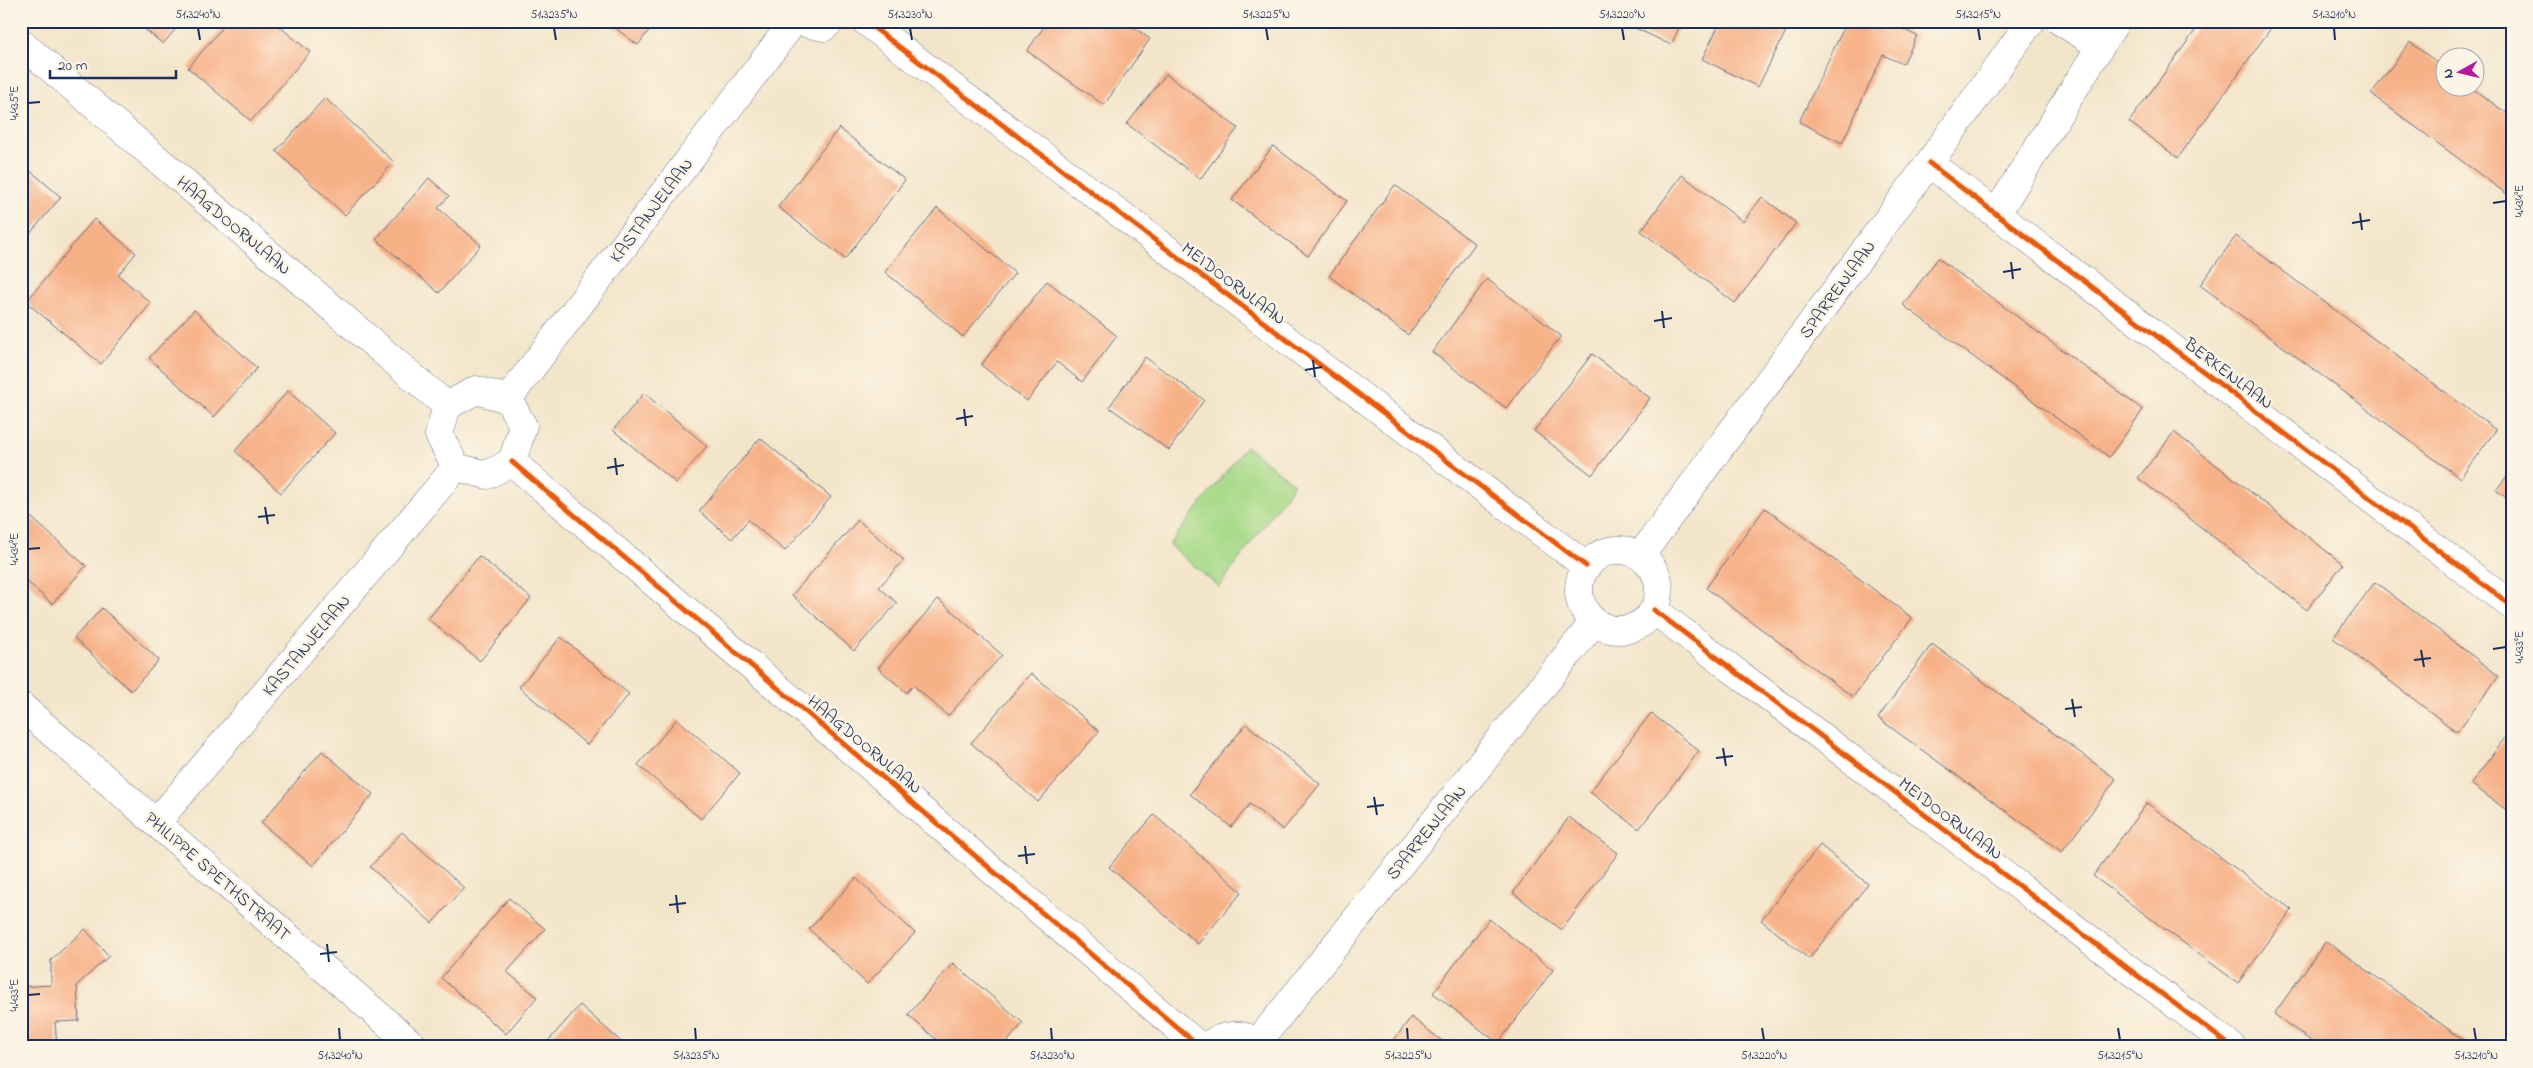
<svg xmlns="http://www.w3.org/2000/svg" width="2533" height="1068" font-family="'Indie Flower',sans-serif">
<rect width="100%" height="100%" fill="#fcf5e5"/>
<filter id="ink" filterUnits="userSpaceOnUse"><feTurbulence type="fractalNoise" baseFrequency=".02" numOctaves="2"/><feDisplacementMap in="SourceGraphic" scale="10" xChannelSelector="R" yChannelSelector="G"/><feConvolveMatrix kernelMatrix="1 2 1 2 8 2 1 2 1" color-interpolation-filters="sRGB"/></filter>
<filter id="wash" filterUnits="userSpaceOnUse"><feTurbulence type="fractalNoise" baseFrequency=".0096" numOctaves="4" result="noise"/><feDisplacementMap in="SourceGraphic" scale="20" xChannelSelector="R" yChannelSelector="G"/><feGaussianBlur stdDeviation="1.12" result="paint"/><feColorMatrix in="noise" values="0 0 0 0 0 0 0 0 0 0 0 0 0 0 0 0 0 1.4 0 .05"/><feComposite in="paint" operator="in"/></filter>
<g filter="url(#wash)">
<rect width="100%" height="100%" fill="#f3e5ca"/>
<path fill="#a8da89" stroke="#628474" d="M1246,446L1294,484L1219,587L1169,545Z"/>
<g id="blocks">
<path fill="#f7b187" d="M135,21H182L163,44Z
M228,21H273L310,52L251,121L188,68Z
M606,21H656L638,45Z
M1048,21H1125L1150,39L1104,105L1027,51Z
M1621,21H1682L1671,45Z
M1721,21H1791L1758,87L1702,59Z
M1847,21H1886L1917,36L1903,64L1883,55L1842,143L1799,122Z
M2202,21H2276L2178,158L2129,122Z
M2410,42L2446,69V88H2472L2512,117V198L2371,94Z
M1166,74L1238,128L1200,179L1127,124Z
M325,98L394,162L345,215L276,151Z
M839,128L905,180L845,259L778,207Z
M1273,146L1347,201L1308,256L1232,200Z
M21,163L61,197L21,244Z
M1682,175L1743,222L1762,197L1796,223L1735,303L1641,231Z
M429,178L449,196L438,208L481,245L439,293L376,239Z
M1395,185L1475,244L1408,335L1329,276Z
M937,208L1015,273L963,337L885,272Z
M94,219L136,253L118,275L151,303L101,364L26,302Z
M2236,236L2496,430L2460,478L2200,285Z
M1938,258L2143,410L2109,457L1903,305Z
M1487,279L1561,336L1506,408L1432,352Z
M1047,281L1117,336L1082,382L1057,362L1027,401L981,365Z
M194,310L257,368L214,417L149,358Z
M1592,354L1650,398L1592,475L1534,431Z
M1145,357L1204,400L1169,450L1109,407Z
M288,391L335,433L281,493L235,451Z
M644,393L707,446L676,483L613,430Z
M2174,432L2343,564L2307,610L2138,478Z
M760,438L831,497L785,551L748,520L732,539L699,511Z
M2512,470V502L2496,490Z
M1765,508L1912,618L1853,697L1706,588Z
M24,511L86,566L52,604L21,576V515Z
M858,520L904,560L879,587L897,603L854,651L792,595Z
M479,556L531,598L480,661L428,619Z
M2375,582L2499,676L2457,732L2333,638Z
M938,599L1002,655L948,716L913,685L907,693L878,668Z
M102,608L159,660L131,691L74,638Z
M561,637L629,694L587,745L519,687Z
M1932,644L2116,779L2062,852L1878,718Z
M1031,673L1099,731L1038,802L971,743Z
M1651,713L1699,751L1639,829L1590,792Z
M677,719L740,773L701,819L638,765Z
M1246,724L1320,784L1283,830L1250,804L1231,827L1190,794Z
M2512,728V814L2471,784Z
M322,751L373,794L313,866L261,823Z
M2147,803L2292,910L2238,983L2093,876Z
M1154,815L1242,892L1198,944L1109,867Z
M1569,817L1618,853L1562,930L1513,893Z
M402,832L464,888L432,923L370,867Z
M1820,845L1868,884L1809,959L1761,920Z
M856,878L915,933L867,984L809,929Z
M509,898L545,929L507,972L537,997L506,1034L441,978Z
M1489,919L1553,970L1498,1043L1433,993Z
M85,929L109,956L77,985L79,1021L55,1022L57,1047H21V987L51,985V960Z
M2326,941L2389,986L2473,1047H2319L2274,1014Z
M953,963L1023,1023L1003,1047H945L908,1015Z
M580,1005L627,1047H543Z
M1411,1017L1450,1047H1389Z"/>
</g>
</g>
<g filter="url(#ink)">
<use href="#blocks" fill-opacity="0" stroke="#676f84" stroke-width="1"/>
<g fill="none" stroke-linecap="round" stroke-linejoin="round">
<defs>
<path id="minor" d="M796,21L824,27L831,21
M865,21L1586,566
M2060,21L2100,46
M21,43L447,406
M1929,163L2512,606
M1997,213L2116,21
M476,390L508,399L523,426L512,462L487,475L456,467L439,435L447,406Z
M508,399L794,21
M512,462L1200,1047
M1579 590a40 40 0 1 1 80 0a40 40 0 1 1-80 0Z
M1641,555L1929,163L2031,21
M1654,610L2232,1047
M21,706L415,1047
M156,823L456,467
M1258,1042L1594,622
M1205,1047C1224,1034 1244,1030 1263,1047"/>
</defs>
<use href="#minor" stroke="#676f84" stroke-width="29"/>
<use href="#minor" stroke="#fff" stroke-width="28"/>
<defs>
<path id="cycleway" d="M865,21L1586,566
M1929,163L2512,606
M512,462L1200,1047
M1654,610L2232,1047"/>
</defs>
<use href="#cycleway" stroke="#fcf5e5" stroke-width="8"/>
<use href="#cycleway" stroke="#e8590c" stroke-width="5"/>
</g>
</g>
<path fill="none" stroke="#1b2f5e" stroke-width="2" d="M198,28L200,40M554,28L556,40M910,28L912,40M1266,28L1268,40M1622,28L1624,40M1978,28L1980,40M2334,28L2335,40M28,103L40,102M2493,203L2506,201M2360,213L2362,230M2352,223L2370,220M2011,262L2013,279M2003,272L2021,269M1662,311L1664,328M1654,321L1672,318M1313,360L1315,377M1305,370L1322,367M964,409L966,426M956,419L973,416M615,458L617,475M607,468L624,465M265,507L268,524M258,517L275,515M28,549L40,548M2493,649L2506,647M2421,650L2424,667M2414,660L2431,658M2072,699L2075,717M2065,709L2082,707M1723,748L1726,766M1716,758L1733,756M1374,797L1377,815M1367,807L1384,805M1025,846L1027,864M1018,856L1035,854M676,895L678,913M669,905L686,903M327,944L329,962M320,954L337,952M28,995L40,994M339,1028L340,1040M695,1028L696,1040M1051,1028L1052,1040M1407,1028L1408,1040M1762,1028L1764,1040M2118,1028L2120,1040M2474,1028L2476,1040"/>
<g text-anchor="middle" stroke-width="5" stroke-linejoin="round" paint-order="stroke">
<g font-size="18" fill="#1b2f5e" stroke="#fcf5e5">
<text transform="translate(651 210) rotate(-53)" y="6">KASTANJELAAN</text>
<text transform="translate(234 225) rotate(40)" y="6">HAAGDOORNLAAN</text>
<text transform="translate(1234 283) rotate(37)" y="6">MEIDOORNLAAN</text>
<text transform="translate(1837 289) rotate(-54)" y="6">SPARRENLAAN</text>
<text transform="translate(2229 373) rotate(37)" y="6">BERKENLAAN</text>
<text transform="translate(306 645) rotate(-50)" y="6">KASTANJELAAN</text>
<text transform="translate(865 744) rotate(40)" y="6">HAAGDOORNLAAN</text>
<text transform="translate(1951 818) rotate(37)" y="6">MEIDOORNLAAN</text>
<text transform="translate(1426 832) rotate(-51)" y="6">SPARRENLAAN</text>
<text transform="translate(218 876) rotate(41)" y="6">PHILIPPE SPETHSTRAAT</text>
</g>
</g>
<rect width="2533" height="1068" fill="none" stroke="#fcf5e5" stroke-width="55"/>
<g transform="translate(2460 72) rotate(262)"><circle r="24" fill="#fcf5e5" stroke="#a2a6af"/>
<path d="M0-4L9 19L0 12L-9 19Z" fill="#b5179e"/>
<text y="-8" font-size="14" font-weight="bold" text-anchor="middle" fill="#1b2f5e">N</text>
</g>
<path d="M50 70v8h126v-8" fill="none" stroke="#1b2f5e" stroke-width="2.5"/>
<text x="58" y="70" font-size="15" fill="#1b2f5e" stroke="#fcf5e5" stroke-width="4" paint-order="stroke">20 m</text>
<rect x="28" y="28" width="2478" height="1012" fill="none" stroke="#1b2f5e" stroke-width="2"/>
<g font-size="12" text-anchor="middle" fill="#1b2f5e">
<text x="198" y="18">51.3240°N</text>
<text x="554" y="18">51.3235°N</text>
<text x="910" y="18">51.3230°N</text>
<text x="1266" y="18">51.3225°N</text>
<text x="1622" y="18">51.3220°N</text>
<text x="1978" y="18">51.3215°N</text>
<text x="2334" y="18">51.3210°N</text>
<text transform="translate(14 103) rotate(-90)" y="4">4.435°E</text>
<text transform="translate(2519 201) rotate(-90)" y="4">4.434°E</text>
<text transform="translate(14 549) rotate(-90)" y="4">4.434°E</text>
<text transform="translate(2519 647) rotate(-90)" y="4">4.433°E</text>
<text transform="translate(14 995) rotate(-90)" y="4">4.433°E</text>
<text x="340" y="1059">51.3240°N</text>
<text x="696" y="1059">51.3235°N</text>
<text x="1052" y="1059">51.3230°N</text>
<text x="1408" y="1059">51.3225°N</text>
<text x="1764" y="1059">51.3220°N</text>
<text x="2120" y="1059">51.3215°N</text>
<text x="2476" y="1059">51.3210°N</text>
</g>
</svg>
